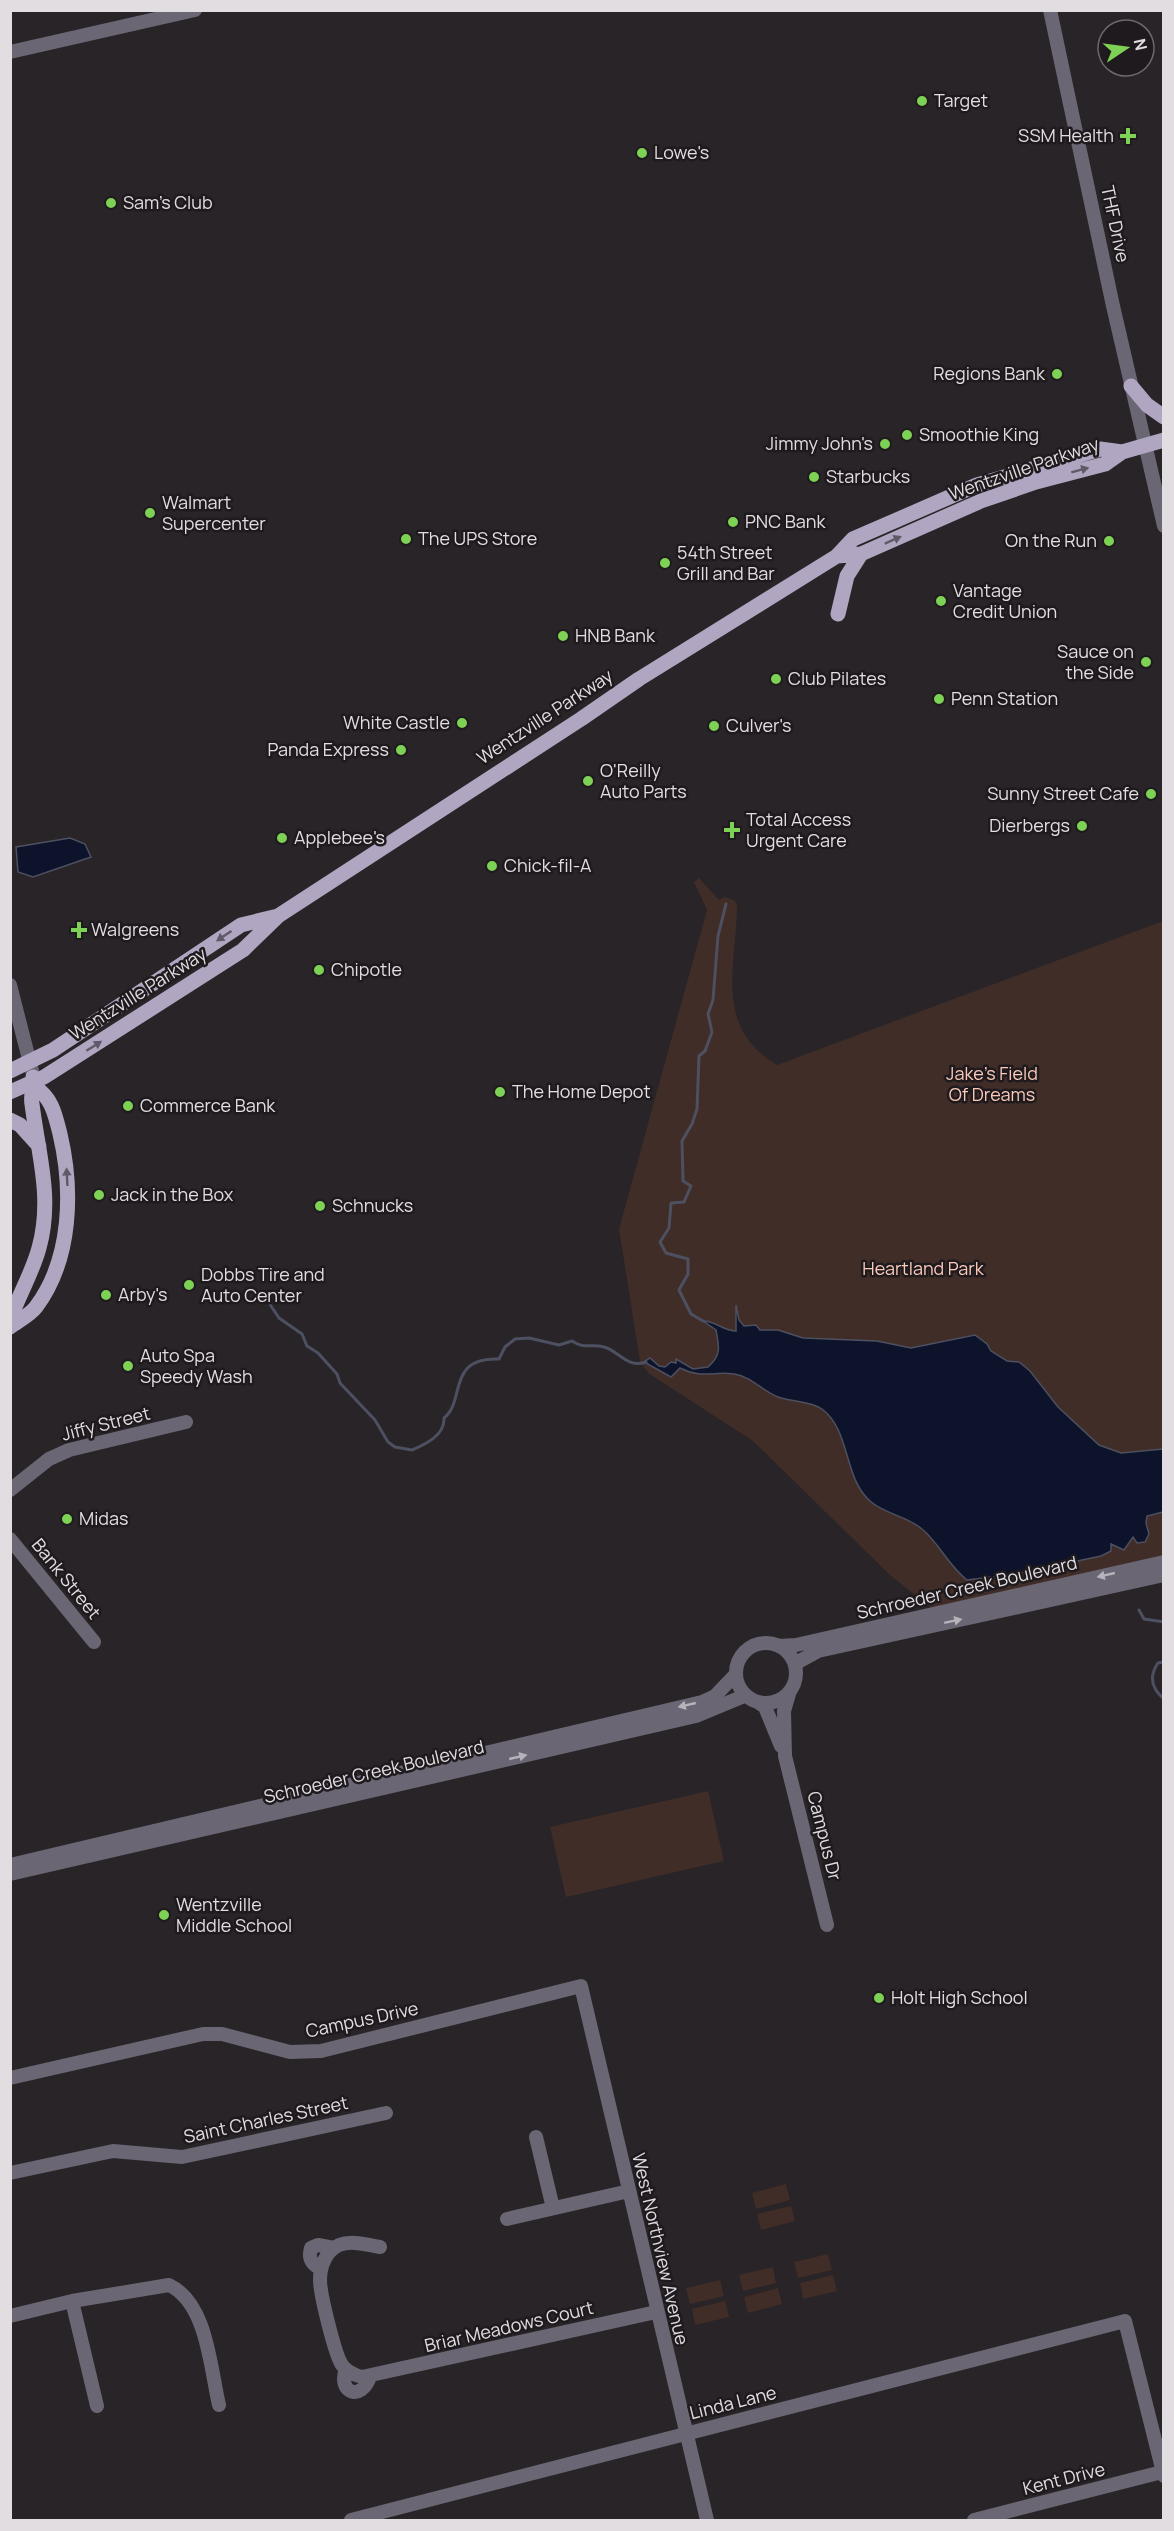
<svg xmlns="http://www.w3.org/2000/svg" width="1174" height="2531" font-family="Manrope,sans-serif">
<rect width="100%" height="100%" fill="#282427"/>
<path fill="#402d27" d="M699,878L719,900L725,897L734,900L737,904C737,966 712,1026 777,1065L1163,921V1557L933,1609L891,1576L753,1441L648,1373L640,1361L619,1229L707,910L694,882Z
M708,1791L724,1861L566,1897L550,1827Z
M786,2184L790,2200L756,2209L752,2193Z
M791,2206L795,2221L761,2230L757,2214Z
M828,2254L832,2270L798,2278L794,2262Z
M773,2267L776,2283L743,2291L739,2275Z
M833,2275L837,2291L803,2299L800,2283Z
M720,2280L724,2296L690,2304L686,2288Z
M778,2288L782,2304L748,2313L744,2297Z
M725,2301L729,2317L695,2325L692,2309Z"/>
<path fill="#0d132a" stroke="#4d5061" stroke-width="1.5" d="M70,838L85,844L91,857L33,877L18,872L16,847Z
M736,1305L739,1320L744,1326L756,1325L760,1330H778L803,1338L877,1341L911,1348L975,1335L987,1344L991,1351L1007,1361L1019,1362L1030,1371L1058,1407L1099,1445L1121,1453L1163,1449V1512L1147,1516L1146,1523L1149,1534L1145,1542L1137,1543L1133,1537L1124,1550L1111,1544V1551L1101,1556L1015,1574L967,1580C948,1565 939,1543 922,1529C907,1516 884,1514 870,1501C843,1477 851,1431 822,1409C810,1401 792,1402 778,1397C763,1391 750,1376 734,1374C713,1371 702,1379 680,1368L671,1377L644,1362L650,1358L659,1366L665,1367L671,1362L676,1363V1359L693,1369L708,1367C722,1354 719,1347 716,1330L703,1321C716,1321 723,1331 736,1331Z"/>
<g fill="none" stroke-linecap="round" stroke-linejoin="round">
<path stroke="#4d5061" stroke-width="3" d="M269,1303L279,1318L302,1334L307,1346L318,1353L337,1374L340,1383L375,1420L388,1442L395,1447L412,1450C426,1444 445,1435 444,1418C466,1401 446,1357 499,1359L505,1347L515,1339L529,1338L559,1345L572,1341C586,1350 590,1343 604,1347C619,1351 628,1369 646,1362
M703,1321L691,1314L679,1290L688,1274V1259L666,1253L660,1242L669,1228L671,1203L684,1202L691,1186L683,1181L682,1141L692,1124L697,1109L699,1056L705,1051L712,1032L708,1014L713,1000L718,936L726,904
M1139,1610L1144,1619L1164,1622
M1164,1662L1158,1663C1149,1676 1151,1688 1164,1699"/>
<path stroke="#6a6673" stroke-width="14" d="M1050,10L1113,306L1164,526
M10,52L195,10
M10,985L32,1071
M10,1490L49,1459L69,1450L186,1422
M10,1539L94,1642
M736 1673a30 30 0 1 1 60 0a30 30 0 1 1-60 0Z
M779,1646L796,1645L1164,1562
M796,1663L818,1651L1164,1575
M789,1694L784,1711L785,1756L827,1925
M759,1703L765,1707L781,1746
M10,1865L702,1702L715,1696L735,1675
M10,1874L696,1716L744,1696
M10,2078L203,2034H222L290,2052L321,2051L581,1986L707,2520
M536,2137L553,2208
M10,2173L113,2151L182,2157L386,2113
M507,2219L629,2191
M380,2247C367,2245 352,2240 339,2245C326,2251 320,2266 320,2280C320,2294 335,2355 342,2365C347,2372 354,2375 362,2377L656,2312
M321,2269C311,2264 308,2258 311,2248L318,2245L334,2248
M72,2301L169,2285C207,2303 210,2366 219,2405
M10,2316L72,2301L97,2406
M346,2369C337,2393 361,2402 370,2377
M351,2520L1125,2321L1164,2476
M974,2520L1162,2472"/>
<path stroke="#b0a6c1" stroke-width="15" d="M1131,386L1147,405L1164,417
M837,556L861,554L981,501L1036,482L1105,464L1122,452L1164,440
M838,614L847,576L861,554
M10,1071L53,1050L241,925L278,916
M10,1092L44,1077L243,950L278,916L581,719L639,679L837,556L853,539L977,485L1100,449L1122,452
M10,1120L20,1125L39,1146
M10,1320C18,1296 32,1274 39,1248C53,1198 38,1153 32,1104C30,1094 35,1087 33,1077
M10,1327C18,1321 30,1315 36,1307C72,1259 73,1189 60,1134C55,1114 52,1098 35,1087"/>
</g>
<defs><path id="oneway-solid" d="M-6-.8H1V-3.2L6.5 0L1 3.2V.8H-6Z" transform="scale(1.5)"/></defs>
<g fill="#605967">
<use href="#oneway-solid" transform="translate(1080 470) rotate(-15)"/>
<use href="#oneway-solid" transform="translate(893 540) rotate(-24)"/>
<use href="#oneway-solid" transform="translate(224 936) rotate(146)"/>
<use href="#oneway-solid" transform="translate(94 1046) rotate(-32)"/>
<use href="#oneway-solid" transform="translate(67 1177) rotate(-93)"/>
</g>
<g fill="#b7b3ba">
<use href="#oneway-solid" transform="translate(1106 1575) rotate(167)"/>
<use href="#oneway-solid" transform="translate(953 1621) rotate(-12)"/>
<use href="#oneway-solid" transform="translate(687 1705) rotate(167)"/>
<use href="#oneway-solid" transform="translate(518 1757) rotate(-13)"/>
</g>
<g fill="#7dd154" stroke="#1f1a1e" stroke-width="2">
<circle cx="922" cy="101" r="6"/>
<path d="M1125 127h6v6h6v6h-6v6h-6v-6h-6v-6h6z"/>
<circle cx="642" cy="153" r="6"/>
<circle cx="111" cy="203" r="6"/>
<circle cx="1057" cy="374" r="6"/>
<circle cx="907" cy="435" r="6"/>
<circle cx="885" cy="444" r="6"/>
<circle cx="814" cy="477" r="6"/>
<circle cx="150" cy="513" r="6"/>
<circle cx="733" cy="522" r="6"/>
<circle cx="406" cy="539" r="6"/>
<circle cx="1109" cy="541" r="6"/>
<circle cx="665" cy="563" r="6"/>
<circle cx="941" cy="601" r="6"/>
<circle cx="563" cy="636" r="6"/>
<circle cx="1146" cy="662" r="6"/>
<circle cx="776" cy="679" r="6"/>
<circle cx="939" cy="699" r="6"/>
<circle cx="462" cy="723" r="6"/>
<circle cx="714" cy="726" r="6"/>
<circle cx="401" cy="750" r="6"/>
<circle cx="588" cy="781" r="6"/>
<circle cx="1151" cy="794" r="6"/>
<circle cx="1082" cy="826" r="6"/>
<path d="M729 821h6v6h6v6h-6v6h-6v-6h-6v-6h6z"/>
<circle cx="282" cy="838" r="6"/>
<circle cx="492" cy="866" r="6"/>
<path d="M76 921h6v6h6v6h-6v6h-6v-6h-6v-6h6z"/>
<circle cx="319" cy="970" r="6"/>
<circle cx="500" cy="1092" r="6"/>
<circle cx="128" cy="1106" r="6"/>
<circle cx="99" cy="1195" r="6"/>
<circle cx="320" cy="1206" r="6"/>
<circle cx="189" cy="1285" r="6"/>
<circle cx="106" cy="1295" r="6"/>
<circle cx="128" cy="1366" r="6"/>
<circle cx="67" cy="1519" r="6"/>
<circle cx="164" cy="1915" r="6"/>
<circle cx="879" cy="1998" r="6"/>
</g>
<g text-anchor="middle" stroke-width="5" stroke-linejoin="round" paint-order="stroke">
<g font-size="18" fill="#e1dde0" stroke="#1f1a1e" text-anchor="start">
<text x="934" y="107">Target</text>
<text x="1114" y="142" text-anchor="end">SSM Health</text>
<text x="654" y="159">Lowe's</text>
<text x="123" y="209">Sam's Club</text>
<text x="1045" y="380" text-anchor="end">Regions Bank</text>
<text x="919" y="441">Smoothie King</text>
<text x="873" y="450" text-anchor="end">Jimmy John's</text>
<text x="826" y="483">Starbucks</text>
<text x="162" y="509">Walmart<tspan x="162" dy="21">Supercenter</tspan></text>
<text x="745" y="528">PNC Bank</text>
<text x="418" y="545">The UPS Store</text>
<text x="1097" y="547" text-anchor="end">On the Run</text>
<text x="677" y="559">54th Street<tspan x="677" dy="21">Grill and Bar</tspan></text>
<text x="953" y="597">Vantage<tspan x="953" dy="21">Credit Union</tspan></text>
<text x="575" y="642">HNB Bank</text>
<text x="1134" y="658" text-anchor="end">Sauce on<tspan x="1134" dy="21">the Side</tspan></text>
<text x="788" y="685">Club Pilates</text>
<text x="951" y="705">Penn Station</text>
<text x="450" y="729" text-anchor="end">White Castle</text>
<text x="726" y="732">Culver's</text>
<text x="389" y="756" text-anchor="end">Panda Express</text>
<text x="600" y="777">O'Reilly<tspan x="600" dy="21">Auto Parts</tspan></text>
<text x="1139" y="800" text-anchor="end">Sunny Street Cafe</text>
<text x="746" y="826">Total Access<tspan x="746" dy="21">Urgent Care</tspan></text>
<text x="1070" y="832" text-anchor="end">Dierbergs</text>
<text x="294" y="844">Applebee's</text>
<text x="504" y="872">Chick-fil-A</text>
<text x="91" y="936">Walgreens</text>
<text x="331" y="976">Chipotle</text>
<text x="512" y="1098">The Home Depot</text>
<text x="140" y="1112">Commerce Bank</text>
<text x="111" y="1201">Jack in the Box</text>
<text x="332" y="1212">Schnucks</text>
<text x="201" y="1281">Dobbs Tire and<tspan x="201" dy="21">Auto Center</tspan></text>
<text x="118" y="1301">Arby's</text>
<text x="140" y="1362">Auto Spa<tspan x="140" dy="21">Speedy Wash</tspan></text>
<text x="79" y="1525">Midas</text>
<text x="176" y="1911">Wentzville<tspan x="176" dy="21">Middle School</tspan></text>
<text x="891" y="2004">Holt High School</text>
</g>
<g font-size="18" fill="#e1dde0" stroke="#1f1a1e">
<text transform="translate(1115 224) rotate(78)" y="6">THF Drive</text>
<text transform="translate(1024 469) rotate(-19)" y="6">Wentzville Parkway</text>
<text transform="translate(545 717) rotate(-33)" y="6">Wentzville Parkway</text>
<text transform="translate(138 994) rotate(-32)" y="6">Wentzville Parkway</text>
<text transform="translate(106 1424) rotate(-14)" y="6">Jiffy Street</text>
<text transform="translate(66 1579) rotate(51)" y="6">Bank Street</text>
<text transform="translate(967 1588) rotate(-13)" y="6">Schroeder Creek Boulevard</text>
<text transform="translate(374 1772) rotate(-13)" y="6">Schroeder Creek Boulevard</text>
<text transform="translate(824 1836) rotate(76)" y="6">Campus Dr</text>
<text transform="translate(362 2020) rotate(-12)" y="6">Campus Drive</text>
<text transform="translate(266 2120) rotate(-12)" y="6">Saint Charles Street</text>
<text transform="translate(660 2249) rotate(77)" y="6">West Northview Avenue</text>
<text transform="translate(509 2327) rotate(-13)" y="6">Briar Meadows Court</text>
<text transform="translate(733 2403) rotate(-14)" y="6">Linda Lane</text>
<text transform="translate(1064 2479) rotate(-14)" y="6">Kent Drive</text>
</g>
<g font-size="18" fill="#fbc9b8" stroke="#1f1a1e">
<text x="992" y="1080">Jake's Field<tspan x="992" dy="21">Of Dreams</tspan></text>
<text x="923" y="1275">Heartland Park</text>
</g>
</g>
<rect width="1174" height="2531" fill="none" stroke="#e1dde0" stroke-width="24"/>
<g transform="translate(1126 48) rotate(77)"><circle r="28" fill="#1f1a1e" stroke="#6d686c" stroke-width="1.5"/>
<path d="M0-4.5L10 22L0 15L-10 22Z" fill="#7dd154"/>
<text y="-9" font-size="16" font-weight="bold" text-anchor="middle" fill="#e1dde0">N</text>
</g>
</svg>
